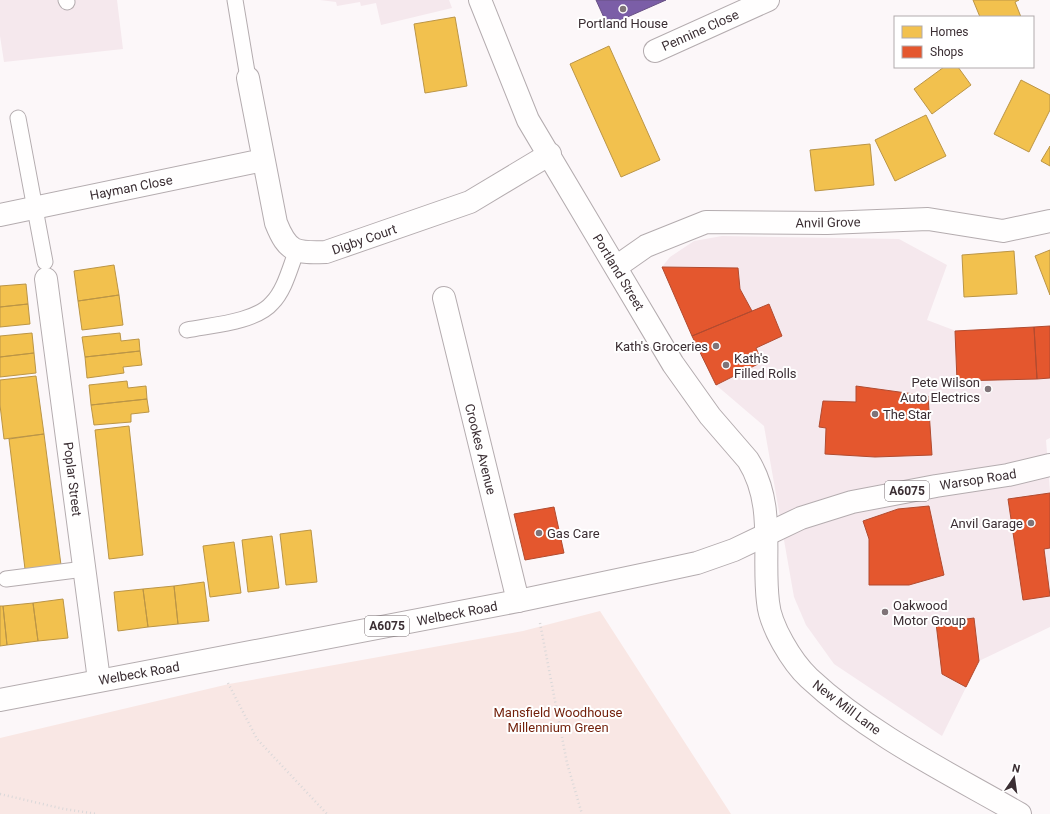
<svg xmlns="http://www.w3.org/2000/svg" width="1050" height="814" font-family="Roboto,sans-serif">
<rect width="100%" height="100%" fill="#fcf7f9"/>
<path fill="#f5e8ed" d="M0,0H117L123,49L4,62L0,36Z
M320,0H449L452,8L381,25L376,3L361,6L360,2L337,6L336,2Z
M722,236L899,239L947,265L927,320L956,331L1050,326V438L1046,440L1050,491V627L979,661L942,736L834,664L806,625L794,597L764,426L716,385L692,336L662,267L670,257L694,241Z"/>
<path fill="#f9e7e4" d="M600,611L731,814H0V738L229,684L523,631Z"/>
<path fill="#f2c14e" stroke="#bb9546" d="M973,0H1019L1015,2L1021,17H980Z
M455,17L467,86L425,93L414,24Z
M609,46L660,160L621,177L570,64Z
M944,67H958L971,85L932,114L914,89Z
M1021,80L1050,95V110L1029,152L994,134Z
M926,115L946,156L895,181L875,140Z
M870,144L874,185L815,191L810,150Z
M1050,146V166L1041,161Z
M1050,250V295L1035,256Z
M1014,251L1017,294L964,297L962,255Z
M114,265L119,295L78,301L74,271Z
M26,284L28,304L0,307V286Z
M119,295L123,325L82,330L78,301Z
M28,304L30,324L0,327V307Z
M32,333L34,353L0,357V336Z
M120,333L121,341L139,339L140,351L85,357L82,337Z
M140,351L142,365L123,367L124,373L87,378L85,357Z
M34,353L36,373L0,377V357Z
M36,376L44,434L4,439L0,405V380Z
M127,381L128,388L146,386L147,399L91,405L89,385Z
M147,399L149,412L131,414V422L94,425L91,405Z
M129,426L143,555L109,559L95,430Z
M44,434L61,565L25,569L9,439Z
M311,530L317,582L286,585L280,534Z
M272,536L279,588L248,592L242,540Z
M234,542L241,593L210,597L203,546Z
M204,582L209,621L178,624L174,586Z
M174,586L178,624L148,627L143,589Z
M143,589L148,627L118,631L114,592Z
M63,599L68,638L38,641L33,603Z
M33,603L38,641L7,645L3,606Z
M0,606H3L7,645L0,646Z"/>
<path fill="#e4572e" stroke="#b14b30" d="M662,267L738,268L740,289L752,311L692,336Z
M769,304L782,336L756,348L762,362L716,385L692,336Z
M1050,326V378L1037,379L1034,327Z
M1034,327L1037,379L957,381L955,331Z
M856,386L928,396L932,455L875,457L825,454L826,428L819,427L823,401L856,402Z
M1050,493V548L1044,549L1050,596L1023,600L1008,499Z
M929,506L944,575L909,585H869V539L863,521L898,509Z
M554,507L564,553L525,560L514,514Z
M974,618L979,661L966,687L942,674L936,623Z"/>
<path fill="#7b5ea7" stroke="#685084" d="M596,0H666L616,22L614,18L606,22Z"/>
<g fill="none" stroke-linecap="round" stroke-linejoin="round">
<defs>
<path id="lane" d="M66,0L67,2
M235,0L248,78
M18,118L45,262
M187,330C212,325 256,322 272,303C285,290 290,267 297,250
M6,579L84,569"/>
<path id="street" d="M655,51L768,0
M248,78L276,223C288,253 296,253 326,252L470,202L550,154
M0,215L263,160
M616,267L646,246L706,222L827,223L928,219L1003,231L1050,221
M46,279L99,680
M444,298L518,601"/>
<path id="secondary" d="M480,0L528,120L673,364L710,416L748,460C776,505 762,554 768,602C770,626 792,662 809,678C870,735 949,773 1020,814"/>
<path id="primary" d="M0,700L518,601L660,571L697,563L734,550L801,518L852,502L936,486L1008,475L1050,465"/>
</defs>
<use href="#lane" stroke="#b4acaf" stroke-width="17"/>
<use href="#street" stroke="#b4acaf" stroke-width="24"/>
<use href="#secondary" stroke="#b4acaf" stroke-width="24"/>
<use href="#primary" stroke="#b4acaf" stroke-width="24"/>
<path stroke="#dad8d9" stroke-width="2.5" stroke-dasharray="1 3" stroke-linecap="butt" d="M540,623L567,763L582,814
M228,683L257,739L327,814
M0,794L64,809L97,814"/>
<use href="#lane" stroke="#fffefe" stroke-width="15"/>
<use href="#street" stroke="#fffefe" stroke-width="22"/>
<use href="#secondary" stroke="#fffefe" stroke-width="22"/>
<use href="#primary" stroke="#fffefe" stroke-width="22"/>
</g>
<g fill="#7f7478" stroke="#fff" stroke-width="1.5">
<circle cx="623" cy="9" r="4"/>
<circle cx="716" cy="346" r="4"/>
<circle cx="726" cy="365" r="4"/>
<circle cx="988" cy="389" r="4"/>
<circle cx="875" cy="414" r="4"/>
<circle cx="1031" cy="523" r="4"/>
<circle cx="539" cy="533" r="4"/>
<circle cx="885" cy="612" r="4"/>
</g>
<g text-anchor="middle" stroke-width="4" stroke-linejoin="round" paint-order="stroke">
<g fill="#fff" stroke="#766d70" stroke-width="1">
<rect x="885" y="481" width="44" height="20" rx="3"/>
<rect x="365" y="616" width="44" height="20" rx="3"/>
</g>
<g font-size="12" font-weight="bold" fill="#3b2e33">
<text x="907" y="495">A6075</text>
<text x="387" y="630">A6075</text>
</g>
<g font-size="13" fill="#3b2e33" stroke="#fff" text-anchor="start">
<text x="623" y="28" text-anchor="middle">Portland House</text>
<text x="708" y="351" text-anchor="end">Kath's Groceries</text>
<text x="734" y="363">Kath's<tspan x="734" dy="15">Filled Rolls</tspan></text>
<text x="980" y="387" text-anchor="end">Pete Wilson<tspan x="980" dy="15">Auto Electrics</tspan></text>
<text x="883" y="419">The Star</text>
<text x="1023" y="528" text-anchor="end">Anvil Garage</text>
<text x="547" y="538">Gas Care</text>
<text x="893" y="610">Oakwood<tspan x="893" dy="15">Motor Group</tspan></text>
</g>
<g font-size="13" fill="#3b2e33" stroke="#fff">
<text transform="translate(700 30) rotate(-24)" y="5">Pennine Close</text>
<text transform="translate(131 187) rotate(-11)" y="5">Hayman Close</text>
<text transform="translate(828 222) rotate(-1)" y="5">Anvil Grove</text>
<text transform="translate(364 239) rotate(-19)" y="5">Digby Court</text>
<text transform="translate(619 272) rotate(59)" y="5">Portland Street</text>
<text transform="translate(481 449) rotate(76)" y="5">Crookes Avenue</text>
<text transform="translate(73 479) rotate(83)" y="5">Poplar Street</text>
<text transform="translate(978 479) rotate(-9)" y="5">Warsop Road</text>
<text transform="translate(457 613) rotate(-11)" y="5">Welbeck Road</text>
<text transform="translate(139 673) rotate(-10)" y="5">Welbeck Road</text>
<text transform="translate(847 707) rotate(37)" y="5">New Mill Lane</text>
</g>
<g font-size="13" fill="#721f09" stroke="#fff">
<text x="558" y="717">Mansfield Woodhouse<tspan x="558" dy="15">Millennium Green</tspan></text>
</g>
</g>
<rect x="894" y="16" width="140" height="52" fill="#ffffff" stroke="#b1abad"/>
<rect x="902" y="26" width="20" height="12" fill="#f2c14e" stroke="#b1abad"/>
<text x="930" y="36" font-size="12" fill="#3b2e33">Homes</text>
<rect x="902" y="46" width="20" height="12" fill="#e4572e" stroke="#b1abad"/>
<text x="930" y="56" font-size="12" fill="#3b2e33">Shops</text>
<g transform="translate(1014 778) rotate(13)" stroke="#ffffff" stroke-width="3" paint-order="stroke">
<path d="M0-3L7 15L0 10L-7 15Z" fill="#3b2e33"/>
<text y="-6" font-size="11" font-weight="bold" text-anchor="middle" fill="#3b2e33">N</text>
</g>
</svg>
